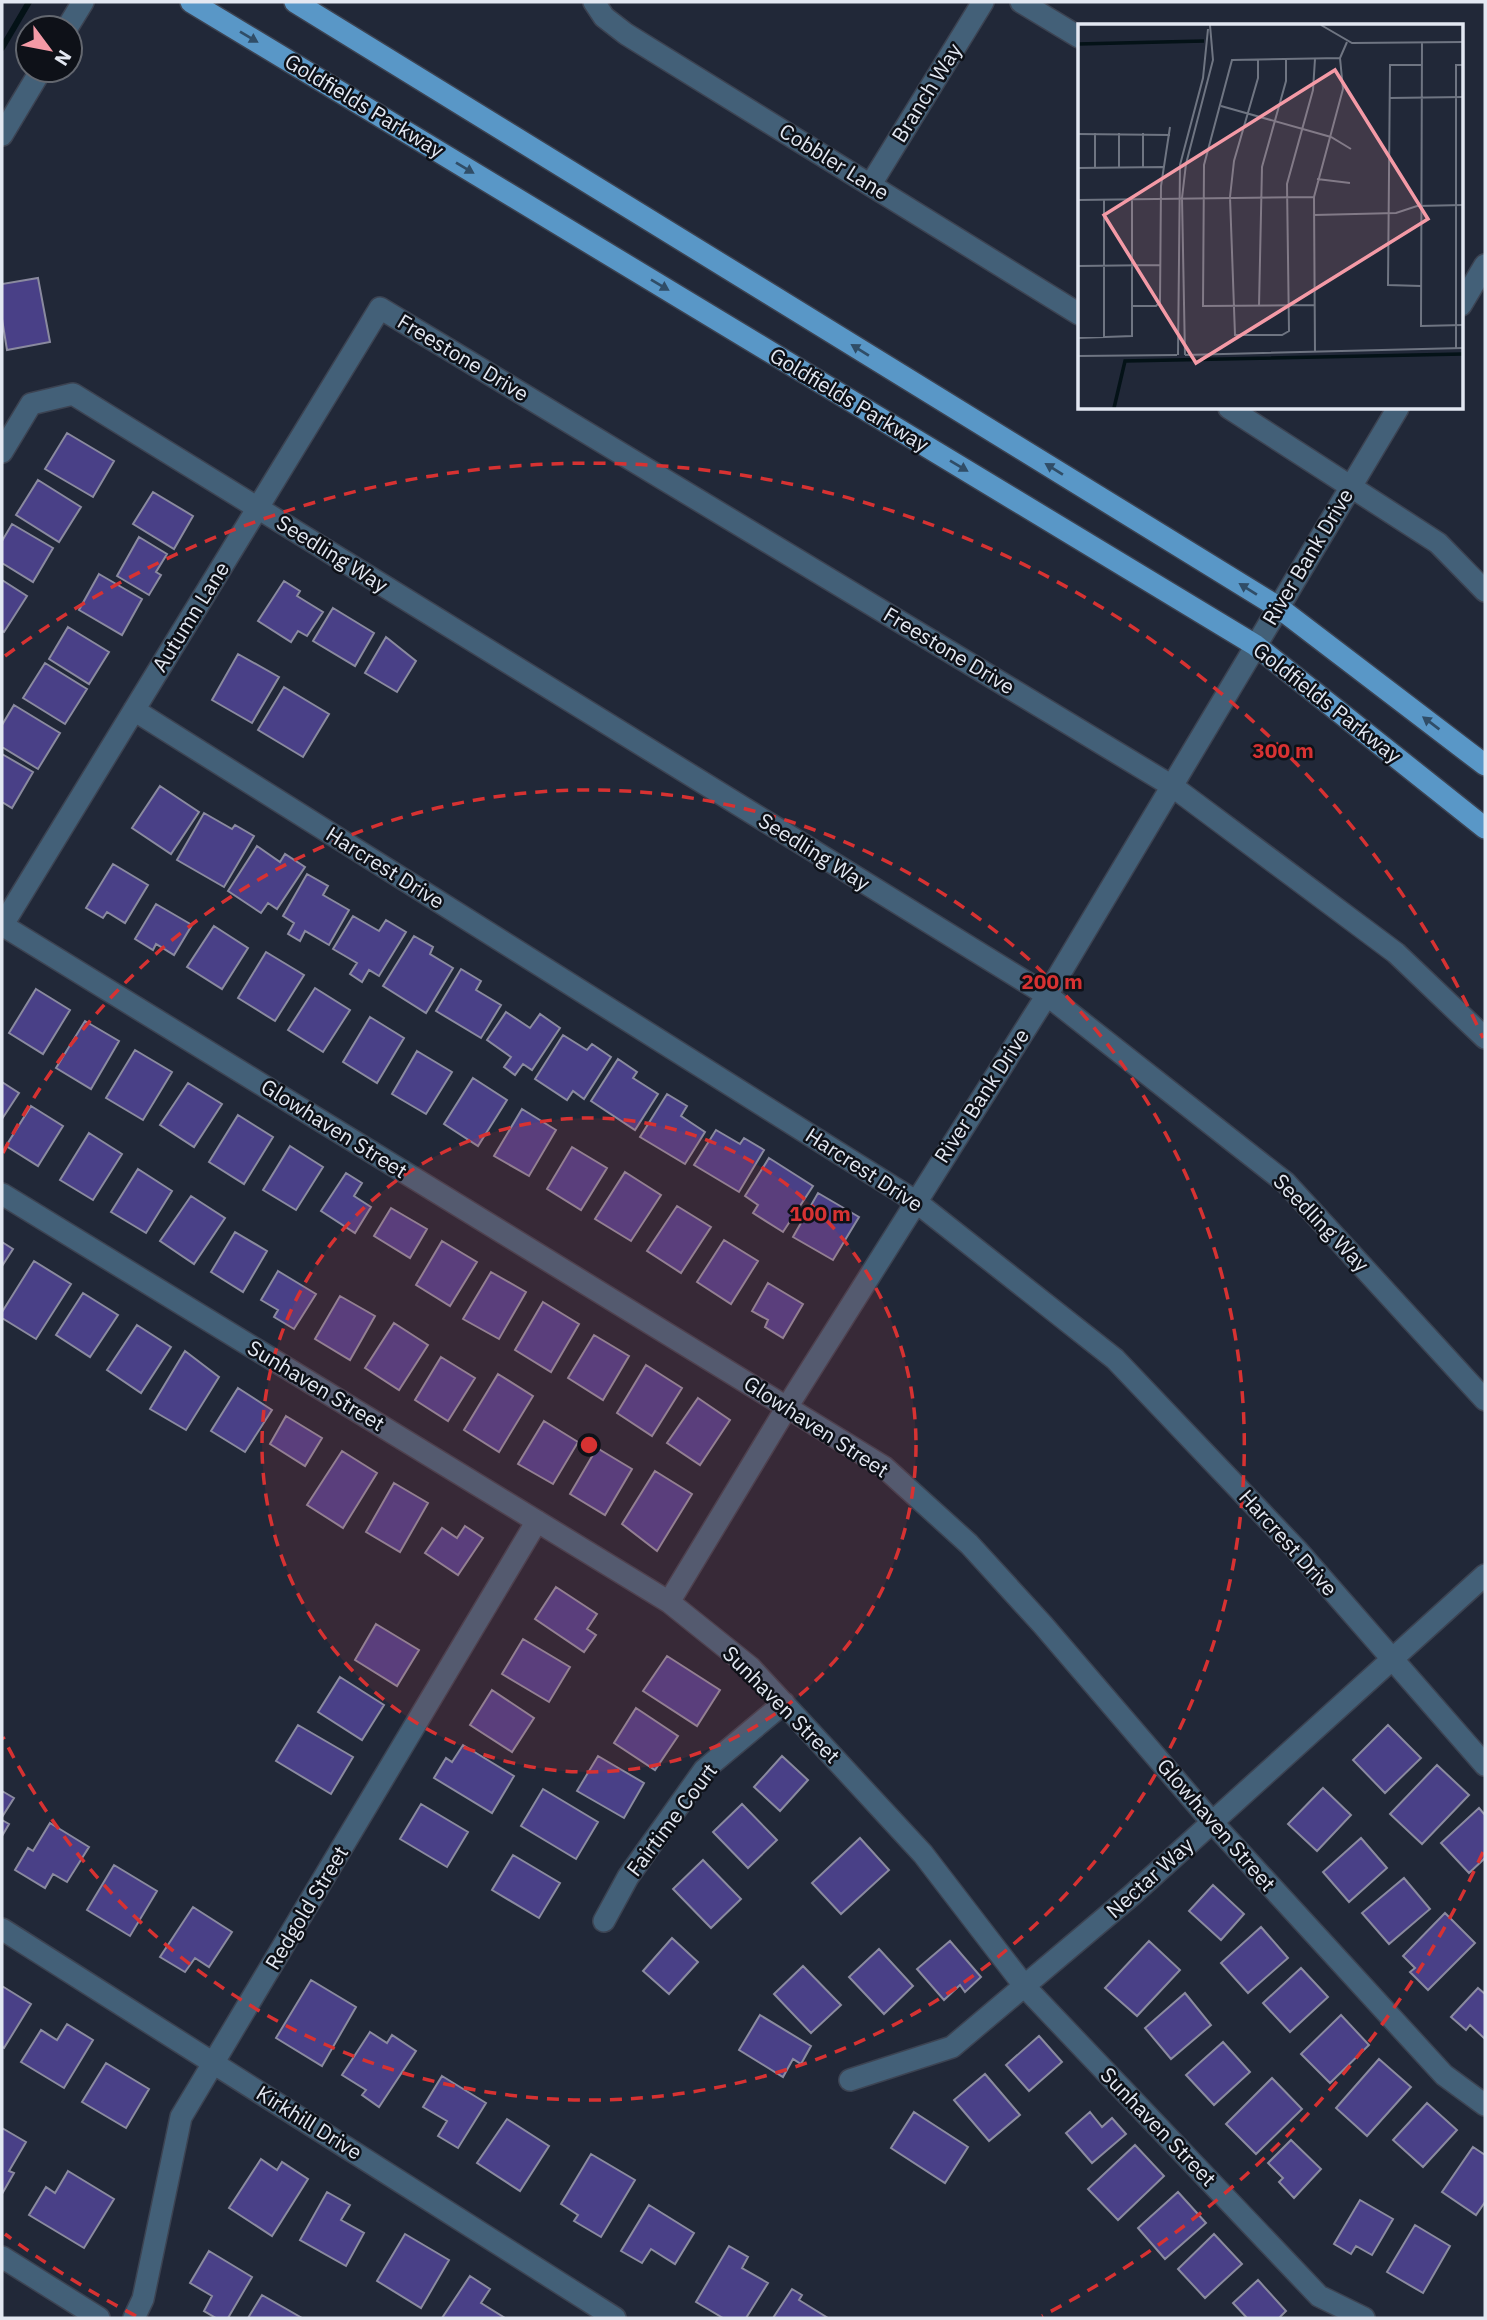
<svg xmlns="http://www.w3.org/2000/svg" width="1487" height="2320" font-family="'IBM Plex Sans',sans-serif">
<rect width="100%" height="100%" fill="#212838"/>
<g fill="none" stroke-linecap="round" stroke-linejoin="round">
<path stroke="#041217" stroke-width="6" d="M2,48L29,2"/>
</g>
<path fill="#494087" stroke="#8a8a9f" stroke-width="2" d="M38,278L50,342L7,350L2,319V284Z
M67,433L114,461L93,497L45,469Z
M38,480L81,507L59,542L16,515Z
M153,492L193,516L174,549L133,524Z
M12,524L53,548L33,582L2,563V541Z
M139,537L167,554L156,572L161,575L149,595L117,576Z
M99,574L142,599L122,635L79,610Z
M2,580L27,596L4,632L2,631Z
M284,581L300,591L297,596L323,612L307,636L298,631L291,642L258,621Z
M333,608L374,633L355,666L313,641Z
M68,627L109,652L89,684L49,659Z
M386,637L416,661L397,692L365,673Z
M238,654L279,677L252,723L212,700Z
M45,663L87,689L65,724L23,698Z
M284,687L329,714L303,757L258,730Z
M14,705L60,733L38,769L2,747V725Z
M2,754L33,772L12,808L2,802Z
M160,786L199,812L171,854L132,828Z
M204,813L232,829L235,825L254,836L224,887L177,860Z
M257,846L280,862L285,854L305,867L277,909L268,903L261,913L228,891Z
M113,864L148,885L125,923L107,912L103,918L86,908Z
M307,874L328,886L323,895L349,910L329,945L305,931L300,941L288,934L294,923L283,916Z
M156,904L192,925L174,955L156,944L153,950L135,939Z
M353,916L379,931L386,920L406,932L379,976L369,970L362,982L350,974L357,963L333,949Z
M214,926L248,948L222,989L187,967Z
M414,936L433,947L430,954L453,968L426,1013L383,986Z
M266,952L304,975L275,1021L238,998Z
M461,969L481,981L476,990L501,1005L481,1038L436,1011Z
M315,988L350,1010L323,1052L288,1030Z
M36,989L70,1010L43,1054L9,1033Z
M506,1012L530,1028L540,1014L560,1028L532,1070L523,1064L515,1075L504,1067L511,1057L487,1040Z
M370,1017L404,1038L377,1083L343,1062Z
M85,1021L119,1041L91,1089L56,1068Z
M563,1035L587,1050L592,1044L611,1057L584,1099L573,1091L567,1100L535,1079Z
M135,1050L172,1072L143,1120L106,1098Z
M417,1051L452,1072L426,1114L392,1094Z
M618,1059L637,1072L633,1078L658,1094L635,1130L591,1101Z
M473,1078L507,1100L478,1146L444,1124Z
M2,1082L19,1093L2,1119Z
M188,1083L222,1104L194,1147L160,1125Z
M667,1094L687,1106L681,1116L705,1132L685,1164L640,1137Z
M31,1106L63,1126L38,1166L6,1146Z
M522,1109L556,1130L529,1176L494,1156Z
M238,1115L273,1137L244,1184L209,1162Z
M716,1130L740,1144L744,1138L764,1150L739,1192L694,1165Z
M89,1133L122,1154L93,1200L60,1180Z
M290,1146L323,1167L296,1210L263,1190Z
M572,1147L607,1168L581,1210L547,1189Z
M769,1158L813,1186L783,1232L753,1213L758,1205L745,1196Z
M138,1169L172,1191L146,1233L111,1212Z
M625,1172L661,1195L631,1241L595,1219Z
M346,1173L362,1183L354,1196L371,1207L355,1233L321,1211Z
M818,1193L859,1217L833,1260L793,1237Z
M191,1196L225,1218L194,1264L160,1241Z
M677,1206L711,1227L681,1273L647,1251Z
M391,1208L427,1229L410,1258L374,1236Z
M235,1232L267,1251L243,1292L211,1272Z
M724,1240L758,1261L731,1304L697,1282Z
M442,1241L477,1262L450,1306L416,1285Z
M2,1242L13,1249L2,1266Z
M34,1261L71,1284L36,1339L2,1318V1312Z
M278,1271L316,1294L294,1329L274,1317L278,1310L261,1300Z
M491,1272L526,1292L499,1339L463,1319Z
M768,1283L803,1304L783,1338L765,1327L768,1320L752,1311Z
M83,1293L118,1315L90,1357L56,1335Z
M340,1296L375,1316L350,1360L315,1339Z
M543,1302L579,1324L551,1372L515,1350Z
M394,1323L428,1345L399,1390L365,1368Z
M137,1325L171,1347L141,1393L107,1370Z
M594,1335L629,1356L603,1400L568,1378Z
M185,1351L219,1377L186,1430L150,1409Z
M441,1357L475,1378L448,1421L415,1400Z
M646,1365L682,1388L652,1436L617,1413Z
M498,1374L533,1396L499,1452L464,1430Z
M238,1388L272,1410L245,1452L211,1431Z
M698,1398L730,1420L700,1465L667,1443Z
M286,1416L322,1438L305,1466L270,1444Z
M544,1421L578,1442L553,1484L518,1464Z
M597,1448L632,1469L605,1515L570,1494Z
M342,1451L377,1473L343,1528L307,1505Z
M655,1471L692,1494L657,1551L622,1524Z
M394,1483L428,1503L400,1552L366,1532Z
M465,1526L483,1538L458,1575L425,1553L442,1528L457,1538Z
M556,1587L597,1614L587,1629L596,1635L584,1652L535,1619Z
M376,1624L419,1650L397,1686L355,1660Z
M523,1639L570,1667L549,1702L502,1674Z
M667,1656L720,1690L697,1726L643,1691Z
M340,1677L384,1705L362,1740L318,1712Z
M492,1690L534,1718L512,1752L470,1725Z
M636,1708L678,1736L655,1770L614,1743Z
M298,1725L353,1757L331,1794L276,1761Z
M1388,1725L1421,1758L1385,1793L1353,1760Z
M463,1745L514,1776L492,1813L434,1778L446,1758L452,1762Z
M598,1756L644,1783L624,1818L577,1791Z
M782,1756L808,1780L780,1811L754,1787Z
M1437,1765L1469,1795L1422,1844L1390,1814Z
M1323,1788L1351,1815L1317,1851L1288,1824Z
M543,1789L598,1822L576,1859L521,1826Z
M2,1791L14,1798L2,1817Z
M421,1804L468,1832L447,1867L400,1839Z
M742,1804L777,1840L748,1868L713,1832Z
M1479,1808L1485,1815V1858L1469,1873L1441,1843Z
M2,1820L9,1824L2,1836Z
M50,1823L89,1847L67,1882L53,1874L45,1888L15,1870L28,1848L33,1851Z
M860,1838L889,1870L841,1914L812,1883Z
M1361,1838L1387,1868L1349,1902L1323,1872Z
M513,1855L560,1883L539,1918L492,1890Z
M703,1860L741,1899L711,1928L673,1889Z
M114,1865L157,1891L130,1936L87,1910Z
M1404,1878L1430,1909L1389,1944L1362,1913Z
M1213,1885L1244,1914L1221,1940L1189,1911Z
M193,1907L232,1932L209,1967L195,1958L185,1972L160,1957Z
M1445,1913L1475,1943L1428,1990L1410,1972L1415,1968L1403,1956Z
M1261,1927L1288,1958L1248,1993L1221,1963Z
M672,1938L698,1962L669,1994L643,1971Z
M950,1941L981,1977L965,1992L960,1985L944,2000L917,1969Z
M1149,1941L1180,1970L1137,2016L1105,1988Z
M879,1949L913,1986L884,2014L849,1977Z
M803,1966L841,2005L811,2033L774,1994Z
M1301,1968L1328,1997L1290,2032L1263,2003Z
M311,1980L356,2007L322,2066L276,2038Z
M2,1986L31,2004L4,2048L2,2047Z
M1478,1988L1485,1994V2039L1470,2025L1466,2030L1451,2017Z
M1185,1993L1211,2025L1171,2059L1145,2028Z
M760,2015L811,2046L801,2064L793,2059L783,2077L739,2050Z
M1341,2015L1369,2045L1330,2083L1301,2054Z
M67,2024L93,2040L64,2088L21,2062L41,2030L57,2040Z
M370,2032L387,2043L392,2035L416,2051L379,2107L362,2095L366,2090L342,2075Z
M1039,2036L1062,2062L1029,2091L1006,2065Z
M1223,2042L1250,2072L1214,2105L1186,2075Z
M1379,2059L1411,2087L1367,2136L1336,2108Z
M106,2063L149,2089L126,2128L82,2102Z
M985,2074L1020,2115L989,2141L954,2100Z
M442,2076L486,2103L458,2148L438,2136L447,2121L423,2107Z
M1272,2078L1302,2109L1256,2154L1226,2124Z
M1427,2103L1457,2130L1423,2167L1393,2140Z
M914,2112L968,2147L945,2183L891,2148Z
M1090,2112L1102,2127L1112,2118L1126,2134L1092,2163L1066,2133Z
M507,2119L549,2146L520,2191L477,2163Z
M2,2128L26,2142L9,2171L14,2173L2,2194Z
M1291,2140L1321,2169L1294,2198L1279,2182L1283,2178L1268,2163Z
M1135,2145L1164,2176L1118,2220L1088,2189Z
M1473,2147L1485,2155V2202L1476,2215L1442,2192Z
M591,2154L635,2180L601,2237L574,2221L578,2215L561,2204Z
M261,2159L277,2170L282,2162L308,2179L272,2236L229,2208Z
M68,2171L114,2199L84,2248L29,2215L46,2187L55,2193Z
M327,2192L350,2205L341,2220L364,2233L346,2266L300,2240Z
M1178,2192L1206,2223L1165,2259L1138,2228Z
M1360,2200L1393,2219L1372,2255L1356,2246L1351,2254L1334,2244Z
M649,2205L694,2233L675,2264L651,2249L642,2263L621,2251Z
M1415,2225L1450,2246L1423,2293L1387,2272Z
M405,2234L449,2260L421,2308L377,2281Z
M1214,2234L1242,2264L1205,2298L1178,2269Z
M729,2246L748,2257L742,2268L768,2283L746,2318H723L696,2302Z
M209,2251L252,2277L228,2318H216L204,2311L212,2296L190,2283Z
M470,2276L490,2289L481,2303L505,2318H442Z
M1258,2280L1286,2311L1279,2318H1247L1233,2303Z
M792,2289L802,2295L799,2300L828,2318H773Z
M262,2295L302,2318H248Z"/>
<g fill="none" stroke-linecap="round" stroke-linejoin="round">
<defs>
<path id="minor" d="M594,2L604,17L626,34L1079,314
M1021,2L1079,37
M67,28L83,2
M2,135L41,70
M871,184L983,2
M1461,305L1485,265
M1229,408L1438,543L1485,591
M2,452L31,404L73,394L1047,995L1286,1183L1485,1400
M134,710L915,1201L1115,1359L1297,1550L1485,1765
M2,925L884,1467L969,1544L1043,1625L1212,1822L1444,2075L1485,2105
M2,926L380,308L1172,786L1396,953L1485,1038
M2,1194L669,1602L750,1667L923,1854L1026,1988L1319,2296L1364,2318
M669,1602L787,1407L1047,995L1398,408
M604,1921L628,1877L704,1770L784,1703
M2,1929L615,2318
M850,2080L952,2047L1132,1895L1485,1575
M2,2257L99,2318
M134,2318L143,2299L181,2117L537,1521"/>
<path id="major" d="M191,2L1255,645L1485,828
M295,2L1278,607L1485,765"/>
</defs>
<use href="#minor" stroke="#3c4352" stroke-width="24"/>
<use href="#major" stroke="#3c4352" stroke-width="24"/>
<use href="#minor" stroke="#436078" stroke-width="21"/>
<use href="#major" stroke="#5997c7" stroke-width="21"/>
</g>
<defs><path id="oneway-solid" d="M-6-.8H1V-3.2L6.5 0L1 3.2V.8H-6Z" transform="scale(1.75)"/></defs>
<g fill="#304d67">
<use href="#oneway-solid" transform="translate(249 37) rotate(31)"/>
<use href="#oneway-solid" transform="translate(465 168) rotate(31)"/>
<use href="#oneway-solid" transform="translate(660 285) rotate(31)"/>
<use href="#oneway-solid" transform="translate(860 350) rotate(-148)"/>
<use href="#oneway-solid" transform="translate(959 466) rotate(31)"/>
<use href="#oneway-solid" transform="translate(1054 469) rotate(-148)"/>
<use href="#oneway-solid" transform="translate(1248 589) rotate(-148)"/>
<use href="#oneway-solid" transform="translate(1431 723) rotate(-143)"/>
</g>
<circle cx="589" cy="1445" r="327" fill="#d73232" fill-opacity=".12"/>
<g fill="none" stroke="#d73232" stroke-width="3.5" stroke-dasharray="12 9">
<circle cx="589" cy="1445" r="327"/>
<path d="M3 1153A655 655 0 1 1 3 1737"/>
<path d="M1483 1852A982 982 0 0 1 1042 2316M136 2316A982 982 0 0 1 5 2234M5 656A982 982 0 0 1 1483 1038"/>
</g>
<g text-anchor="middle" stroke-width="5" stroke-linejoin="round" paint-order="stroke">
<g font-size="21" fill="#e3e8f2" stroke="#0e1118">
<text transform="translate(927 93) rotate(-58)" y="7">Branch Way</text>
<text transform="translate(364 106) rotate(31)" y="7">Goldfields Parkway</text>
<text transform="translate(834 162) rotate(32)" y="7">Cobbler Lane</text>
<text transform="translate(463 358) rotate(31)" y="7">Freestone Drive</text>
<text transform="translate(849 400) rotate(31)" y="7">Goldfields Parkway</text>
<text transform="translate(332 554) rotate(32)" y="7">Seedling Way</text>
<text transform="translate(1308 557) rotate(-59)" y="7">River Bank Drive</text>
<text transform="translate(191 617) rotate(-58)" y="7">Autumn Lane</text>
<text transform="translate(949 651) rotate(31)" y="7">Freestone Drive</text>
<text transform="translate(1327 703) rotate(38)" y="7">Goldfields Parkway</text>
<text transform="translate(814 852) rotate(32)" y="7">Seedling Way</text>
<text transform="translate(385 868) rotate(32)" y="7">Harcrest Drive</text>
<text transform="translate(982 1096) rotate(-57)" y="7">River Bank Drive</text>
<text transform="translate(334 1129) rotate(32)" y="7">Glowhaven Street</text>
<text transform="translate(864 1170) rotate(33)" y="7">Harcrest Drive</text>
<text transform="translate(1321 1223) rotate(46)" y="7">Seedling Way</text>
<text transform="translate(316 1386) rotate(31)" y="7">Sunhaven Street</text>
<text transform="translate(816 1427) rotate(33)" y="7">Glowhaven Street</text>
<text transform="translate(1288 1543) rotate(48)" y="7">Harcrest Drive</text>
<text transform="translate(781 1705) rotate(45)" y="7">Sunhaven Street</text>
<text transform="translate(672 1820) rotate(-53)" y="7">Fairtime Court</text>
<text transform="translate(1216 1825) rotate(49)" y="7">Glowhaven Street</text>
<text transform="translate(1150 1878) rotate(-42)" y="7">Nectar Way</text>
<text transform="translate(307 1908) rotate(-59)" y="7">Redgold Street</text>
<text transform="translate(309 2123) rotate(32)" y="7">Kirkhill Drive</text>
<text transform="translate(1158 2127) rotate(46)" y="7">Sunhaven Street</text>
</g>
</g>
<g transform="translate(1078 24)">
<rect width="385" height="385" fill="#212838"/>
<path fill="none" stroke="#041217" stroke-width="3.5" d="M0,20L126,17M36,384L47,337L385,330"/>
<path fill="none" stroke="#6f7582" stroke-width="2" d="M243,1L274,19L385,18M344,18L343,302L385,301M180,36V54L156,137L152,173L157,311H204L211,307L209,160L235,66L237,35M312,74L385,73M143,82L253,113L273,125M17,109V144M41,109V144M65,109V144M0,110L92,111M0,144L85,143M239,155L272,159M26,175V313M0,176L236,173M236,191L318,189L339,182L385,181M0,242L82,241M343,262L310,261L312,41H343M237,281L125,282L126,141L154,36L262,34M55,282H78L82,278L83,162L92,103M181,282L184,143L208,57V36M0,314L54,312V175M378,325V41H385M237,329L236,173L265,65L262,34L269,18M100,331L102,141L125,54L130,5M107,331L385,324M107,331L104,174L108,140L135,36L132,1M0,332L99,331"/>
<path fill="#f49aa6" fill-opacity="0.15" stroke="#f49aa6" stroke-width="3.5" d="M257,46L350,195L118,339L26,191Z"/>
<rect width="385" height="385" fill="none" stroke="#e3e8f2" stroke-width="3.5"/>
</g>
<circle cx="589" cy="1445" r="10" fill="#d73232" stroke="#0e1118" stroke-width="3.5"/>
<g font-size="21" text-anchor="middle" font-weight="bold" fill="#d73232" stroke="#0e1118" stroke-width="5" stroke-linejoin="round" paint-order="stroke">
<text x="1283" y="758">300 m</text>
<text x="1052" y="989">200 m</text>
<text x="820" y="1221">100 m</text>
</g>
<rect width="1487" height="2320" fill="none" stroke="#e3e8f2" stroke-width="7"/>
<g transform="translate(49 49) rotate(122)"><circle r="33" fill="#0e1118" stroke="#63676f" stroke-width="2"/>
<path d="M0-5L12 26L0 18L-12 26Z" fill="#f49aa6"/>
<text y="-10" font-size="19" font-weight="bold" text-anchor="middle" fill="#e3e8f2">N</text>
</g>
</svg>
